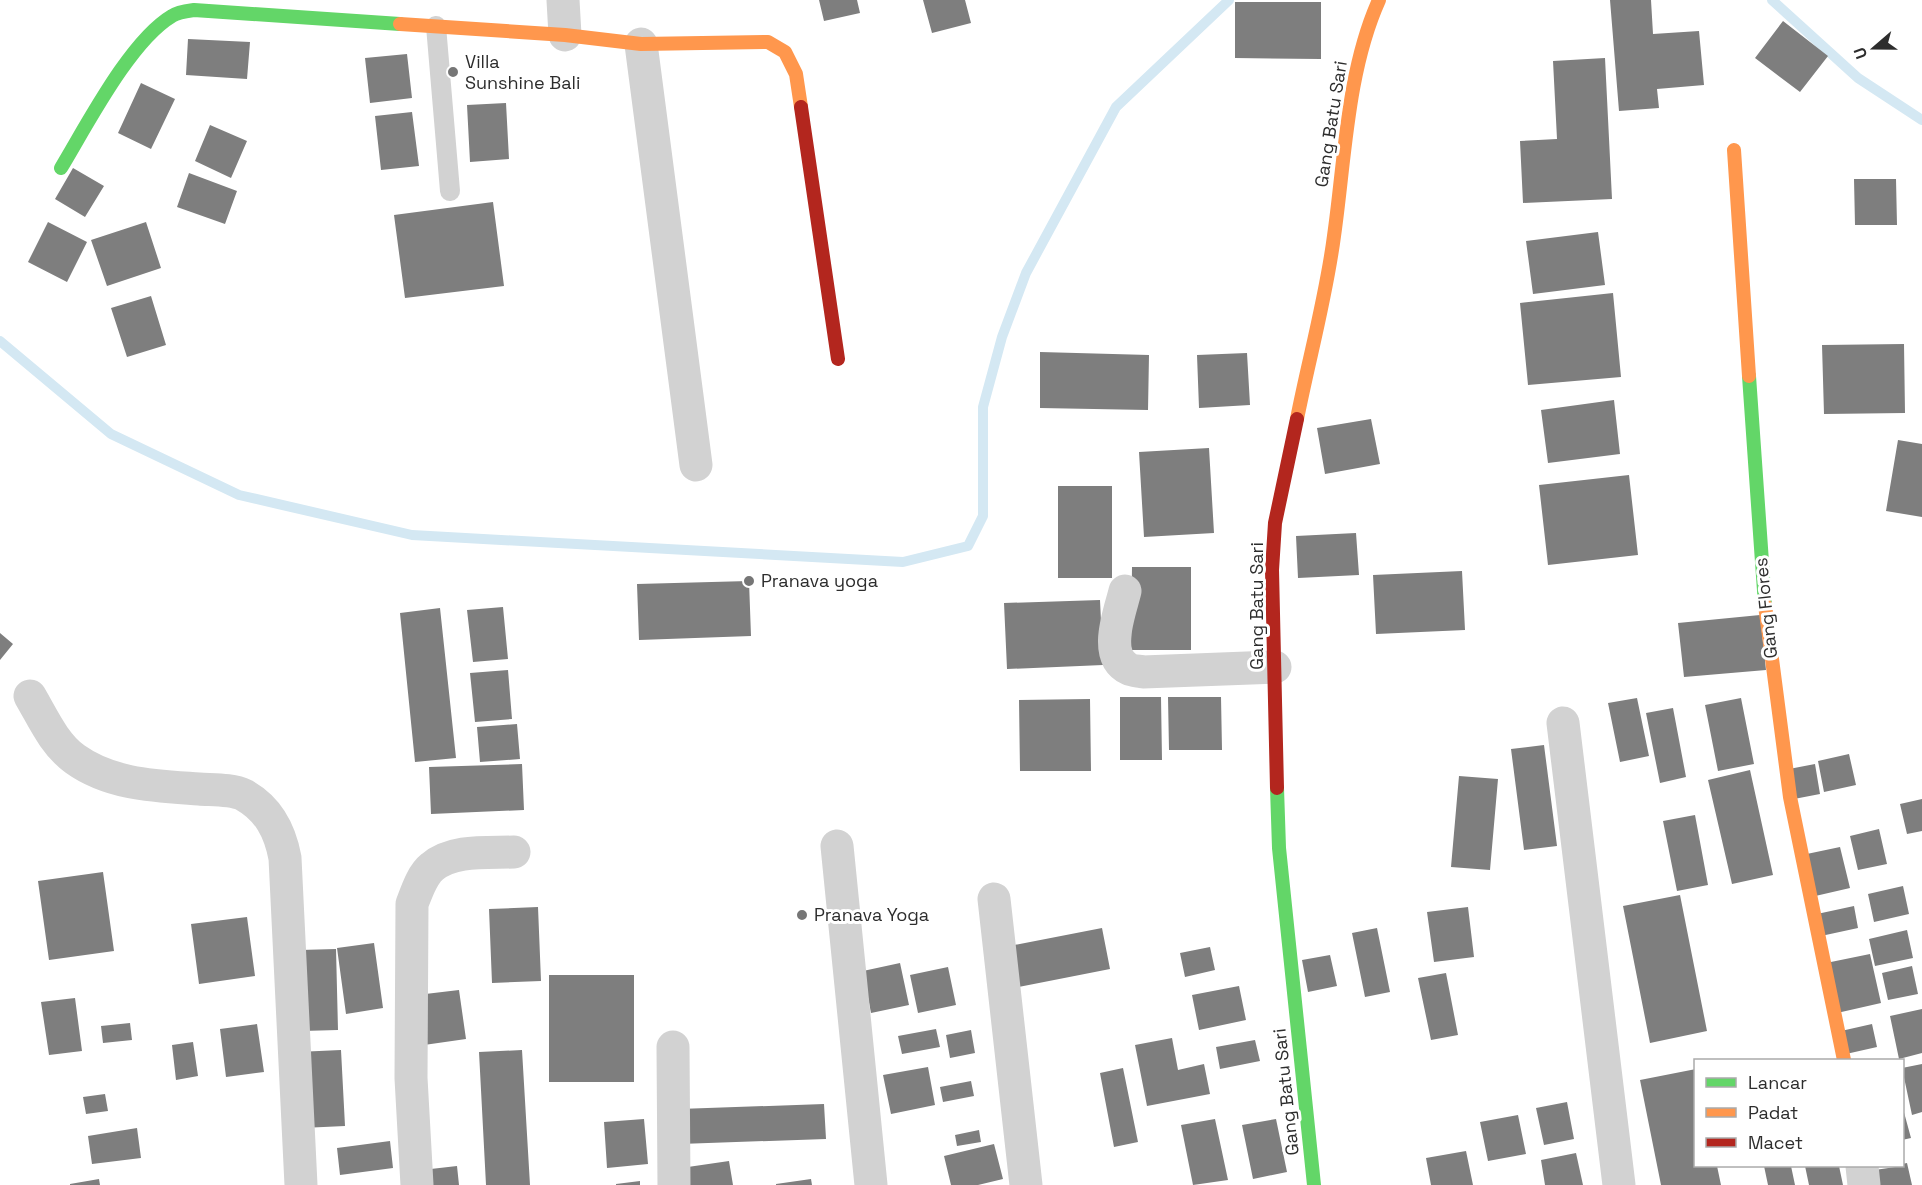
<svg xmlns="http://www.w3.org/2000/svg" width="1922" height="1185" font-family="'Space Grotesk',sans-serif">
<rect width="100%" height="100%" fill="#fff"/>
<g fill="none" stroke-linecap="round" stroke-linejoin="round">
<path stroke="#d4e8f3" stroke-width="10" d="M1772,0L1858,78L1922,120
M0,341L111,434L239,495L412,535L903,562L968,546L983,516V407L1002,337L1026,273L1116,107L1229,0"/>
</g>
<path fill="#7e7e7e" d="M819,0H857L860,13L824,21Z
M923,0H965L971,23L932,33Z
M1610,0H1651L1653,34L1699,31L1704,85L1657,89L1659,108L1619,111Z
M1235,2H1321V59L1235,58Z
M1783,21L1828,56L1800,92L1755,58Z
M188,39L250,42L247,79L186,75Z
M407,54L412,98L370,103L365,58Z
M1605,58L1612,199L1523,203L1520,141L1557,139L1553,61Z
M141,83L175,99L151,149L118,133Z
M506,103L509,159L470,162L467,105Z
M412,112L419,166L381,170L375,116Z
M210,125L247,141L231,178L195,161Z
M73,168L104,186L85,217L55,199Z
M189,173L237,191L225,224L177,207Z
M1854,179H1896L1897,225H1855Z
M493,202L504,286L405,298L394,215Z
M48,222L87,242L67,282L28,262Z
M146,222L161,268L107,286L91,240Z
M1598,232L1605,285L1533,294L1526,241Z
M1613,293L1621,377L1528,385L1520,303Z
M151,296L166,345L127,357L111,308Z
M1904,344L1905,413L1824,414L1822,345Z
M1040,352L1149,355L1148,410L1040,408Z
M1247,353L1250,405L1199,408L1197,355Z
M1614,400L1620,454L1548,463L1541,410Z
M1371,419L1380,464L1325,474L1317,428Z
M1898,440L1922,444V517L1886,511Z
M1209,448L1214,533L1144,537L1139,452Z
M1629,475L1638,555L1548,565L1539,485Z
M1058,486H1112V578H1058Z
M1356,533L1359,575L1298,578L1296,536Z
M1132,567H1191V650H1131Z
M1462,571L1465,630L1376,634L1373,575Z
M749,581L751,636L639,640L637,584Z
M1100,600L1103,665L1007,669L1004,603Z
M503,607L508,659L473,662L467,610Z
M440,608L456,758L415,762L400,613Z
M1760,615L1766,670L1684,677L1678,623Z
M0,633L13,644L0,660Z
M508,670L512,719L475,722L470,673Z
M1120,697H1161L1162,760H1120Z
M1168,697H1221L1222,750H1169Z
M1637,698L1649,756L1620,762L1608,703Z
M1741,698L1754,764L1718,771L1705,705Z
M1090,699L1091,771H1020L1019,700Z
M1673,708L1686,777L1660,783L1646,713Z
M517,724L520,759L480,762L477,727Z
M1544,745L1557,846L1524,850L1511,749Z
M1849,754L1856,785L1824,792L1818,761Z
M522,764L524,810L431,814L429,767Z
M1815,764L1820,794L1794,799L1789,769Z
M1750,770L1773,875L1732,884L1708,780Z
M1459,776L1498,779L1490,870L1451,867Z
M1922,799V831L1907,834L1900,804Z
M1695,815L1708,885L1677,891L1663,821Z
M1879,829L1887,864L1858,870L1850,836Z
M1840,847L1850,888L1811,897L1802,855Z
M103,872L114,951L49,960L38,881Z
M1903,886L1909,914L1874,922L1868,894Z
M1680,895L1707,1031L1650,1043L1623,906Z
M1854,906L1858,928L1821,936L1817,914Z
M538,907L541,981L492,983L489,909Z
M1468,907L1474,957L1434,962L1427,912Z
M247,917L255,976L199,984L191,924Z
M1102,928L1110,969L1013,988L1004,947Z
M1377,928L1390,992L1365,997L1352,933Z
M1907,930L1913,958L1875,966L1869,939Z
M374,943L383,1008L346,1014L337,948Z
M1210,947L1215,970L1185,977L1180,953Z
M336,949L338,1030L302,1031L300,950Z
M1870,954L1881,1003L1837,1013L1826,963Z
M1330,955L1337,986L1308,992L1302,960Z
M900,963L909,1005L871,1013L863,971Z
M1912,966L1918,994L1888,1000L1882,973Z
M948,967L956,1005L918,1013L910,975Z
M1446,973L1458,1035L1431,1040L1418,978Z
M549,975H634V1082H549Z
M1239,986L1246,1020L1199,1030L1192,995Z
M459,990L466,1039L424,1045L417,995Z
M75,998L82,1051L49,1055L41,1002Z
M1922,1009V1053L1899,1059L1890,1016Z
M130,1023L132,1040L103,1043L101,1026Z
M257,1024L264,1072L226,1077L220,1029Z
M1872,1024L1877,1047L1846,1054L1841,1031Z
M936,1029L940,1047L902,1054L898,1036Z
M971,1030L975,1053L950,1058L946,1035Z
M1172,1038L1178,1070L1204,1064L1210,1094L1147,1106L1135,1045Z
M1255,1040L1260,1061L1220,1069L1216,1047Z
M193,1042L198,1076L176,1080L172,1045Z
M341,1050L345,1126L302,1128L297,1052Z
M522,1050L530,1185H486L479,1052Z
M1922,1064V1112L1912,1115L1902,1068Z
M928,1067L935,1105L891,1114L883,1075Z
M1123,1068L1138,1142L1114,1147L1100,1073Z
M1696,1069V1166H1717L1721,1185H1661L1640,1080Z
M971,1081L974,1096L943,1102L940,1087Z
M105,1094L108,1111L86,1114L83,1097Z
M1567,1102L1574,1139L1544,1145L1536,1108Z
M824,1104L826,1139L680,1144L679,1109Z
M1902,1105L1911,1138L1902,1140Z
M1518,1115L1526,1154L1488,1161L1480,1122Z
M644,1119L648,1164L607,1168L604,1122Z
M1215,1119L1228,1180L1193,1185L1181,1125Z
M1276,1119L1287,1172L1253,1179L1242,1125Z
M137,1128L141,1158L92,1164L88,1136Z
M979,1130L981,1142L957,1146L955,1135Z
M390,1141L393,1168L340,1175L337,1148Z
M994,1144L1003,1179L978,1185H951L944,1156Z
M1466,1151L1473,1185H1431L1426,1158Z
M1576,1153L1583,1185H1545L1541,1160Z
M729,1161L733,1185H683L681,1168Z
M1907,1163L1912,1185H1871L1868,1171L1902,1166V1164Z
M457,1166L459,1185H424L422,1170Z
M1764,1166H1791L1795,1185H1768Z
M1805,1166H1839L1843,1185H1809Z
M99,1179L100,1185H70V1184Z
M811,1179L812,1185H776V1184Z
M640,1181V1185H616V1184Z"/>
<g fill="none" stroke-linecap="round" stroke-linejoin="round">
<path stroke="#d2d2d2" stroke-width="20" d="M436,26L450,191"/>
<path stroke="#d2d2d2" stroke-width="33" d="M563,0L565,35
M641,44L696,465
M1125,591C1120,612 1102,656 1129,669C1133,671 1139,671 1143,672L1275,667
M30,696C43,718 54,744 75,759C111,785 157,786 199,789C212,790 232,789 244,795C269,809 280,831 285,858L301,1185
M1563,723L1619,1185
M837,846L871,1185
M994,899L1026,1185
M673,1047L674,1185
M1862,1166L1864,1185
M417,1185L411,1078L412,904C417,891 422,875 432,867C453,849 488,853 514,852"/>
<path stroke="#63d668" stroke-width="14" d="M61,168C87,125 130,41 172,16C178,12 187,11 194,10L400,24
M1749,376L1765,605
M1277,788L1279,848L1314,1185"/>
<path stroke="#ff974d" stroke-width="14" d="M400,24L565,35L641,44L768,42L785,52L796,74L801,107
M1734,150L1749,376
M1297,419C1309,358 1326,298 1334,236C1345,159 1347,71 1379,0
M1765,605L1790,797L1844,1060"/>
<path stroke="#b3261e" stroke-width="14" d="M801,107L838,359
M1277,788L1272,570L1275,523L1297,419"/>
</g>
<g fill="#767676" stroke="#fff" stroke-width="2">
<circle cx="453" cy="72" r="6"/>
<circle cx="749" cy="581" r="6"/>
<circle cx="802" cy="915" r="6"/>
</g>
<g text-anchor="middle" stroke-width="6" stroke-linejoin="round" paint-order="stroke">
<g font-size="18" fill="#2d2d2d" stroke="#fff" text-anchor="start">
<text x="465" y="68">Villa<tspan x="465" dy="21">Sunshine Bali</tspan></text>
<text x="761" y="587">Pranava yoga</text>
<text x="814" y="921">Pranava Yoga</text>
</g>
<g font-size="18" fill="#2d2d2d" stroke="#fff">
<text transform="translate(1331 124) rotate(-81)" y="6">Gang Batu Sari</text>
<text transform="translate(1257 606) rotate(-90)" y="6">Gang Batu Sari</text>
<text transform="translate(1766 608) rotate(-96)" y="6">Gang Flores</text>
<text transform="translate(1286 1092) rotate(-96)" y="6">Gang Batu Sari</text>
</g>
</g>
<rect x="1694" y="1059" width="210" height="108" fill="#ffffff" stroke="#ababab" stroke-width="1.5"/>
<rect x="1706" y="1078" width="30" height="9" fill="#63d668" stroke="#ababab" stroke-width="1.5"/>
<text x="1748" y="1089" font-size="18" fill="#2d2d2d">Lancar</text>
<rect x="1706" y="1108" width="30" height="9" fill="#ff974d" stroke="#ababab" stroke-width="1.5"/>
<text x="1748" y="1119" font-size="18" fill="#2d2d2d">Padat</text>
<rect x="1706" y="1138" width="30" height="9" fill="#b3261e" stroke="#ababab" stroke-width="1.5"/>
<text x="1748" y="1149" font-size="18" fill="#2d2d2d">Macet</text>
<g transform="translate(1874 48) rotate(250)" stroke="#ffffff" stroke-width="4.5" paint-order="stroke">
<path d="M0-4.5L10 22L0 15L-10 22Z" fill="#2d2d2d"/>
<text y="-9" font-size="16" font-weight="bold" text-anchor="middle" fill="#2d2d2d">U</text>
</g>
</svg>
